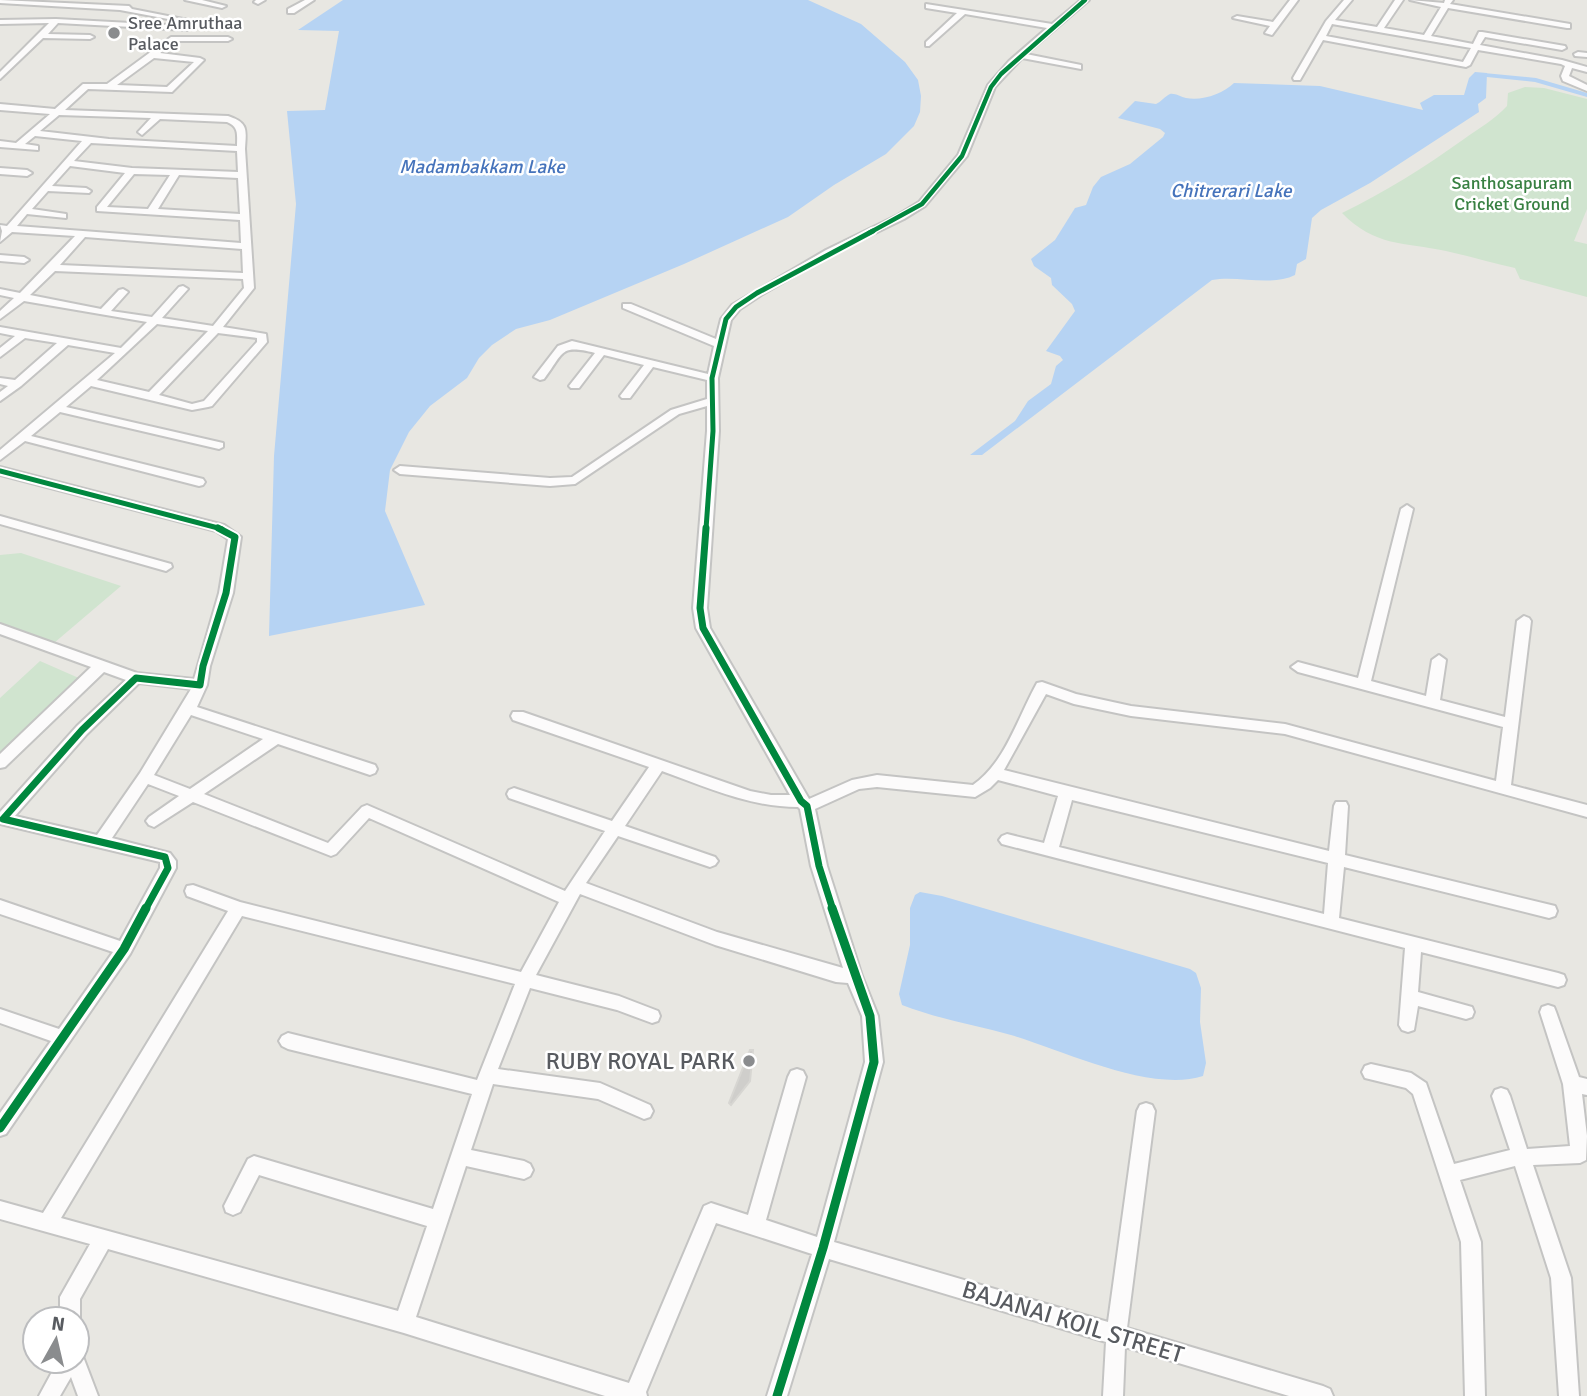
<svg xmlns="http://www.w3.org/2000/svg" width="1587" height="1396" font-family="Signika,sans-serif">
<rect width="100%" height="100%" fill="#e8e7e2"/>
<path fill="#d0e4cf" d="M1525,87L1544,88L1587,99V209L1574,241L1587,244V297L1520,279L1515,268C1492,263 1469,256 1446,251C1404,242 1375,247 1342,213C1385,192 1425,167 1464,139C1479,128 1494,120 1507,106L1508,93Z
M21,553L121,586L54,643L0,623V555Z
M40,661L81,679L0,762V698Z"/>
<path fill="#b6d3f3" d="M343,0H808L861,24L905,62L918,80L921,96L920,112L914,126L886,154L834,185L788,217L684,264L550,320L516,329L492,345L479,358L467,378L430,406L409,432L390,470L385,511L425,605L269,636L274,456L296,204L287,111L325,110L339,31L298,30Z
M1475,72L1487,73L1486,98L1478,104L1479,112L1370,183L1321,210L1312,218L1306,259L1297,264L1295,275C1271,287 1238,275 1212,280L982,455H970L1015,421L1028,401L1051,384L1056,366L1063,360L1060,356L1046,351L1075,311L1072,304L1052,285L1051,278L1034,266L1031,259L1055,240L1075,208L1086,205L1093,187L1101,177L1130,164L1163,137L1165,133L1160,129L1118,118L1135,101L1156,104C1161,102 1165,96 1170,94C1175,93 1181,97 1186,98C1202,101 1223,94 1234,83L1320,86L1423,110L1420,103L1434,95H1464L1469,78Z
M920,892L942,896L1190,969L1196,973L1201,988L1200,1022L1206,1063L1203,1076C1151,1093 1064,1051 1011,1035C975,1025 938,1019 902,1005L899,994L910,945V908L915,895Z"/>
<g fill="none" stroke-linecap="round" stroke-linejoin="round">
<path fill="#b6d3f3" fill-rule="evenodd" d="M1484,73L1536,78L1587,93V97L1535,82L1487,77H1484Z"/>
</g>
<path fill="#cfcecb" stroke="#d7d6d2" stroke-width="2" d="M750,1050H753L750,1081L731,1105L729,1103Z"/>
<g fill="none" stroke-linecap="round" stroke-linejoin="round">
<defs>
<path id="minor" d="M0,0L129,6L132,9L188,20L184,22L120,10L0,3Z
M185,0H202L226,6L222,8Z
M256,0H265L258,4L254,2Z
M305,0H314L294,13H288V9Z
M1081,0H1089L1026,54L1081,65V69L1022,58L995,87L967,156L925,206L904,219L832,254L761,295L740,309L731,320L718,378L719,431L707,608L710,628L809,799L852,780L877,775L973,785C1005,763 1018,717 1037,683L1042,682L1076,694L1131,706L1285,724L1496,781L1503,727L1298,672L1291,667L1298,662L1358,678L1401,509L1407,505L1413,509L1371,681L1426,696L1432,660L1439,655L1446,660L1440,700L1505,717L1517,621L1524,616L1529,618L1531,621L1511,785L1587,805V817L1285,734L1131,716L1074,704L1046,694L1004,770L1329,851L1334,806L1336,802H1346L1348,806L1345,855L1555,906L1557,911L1555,916L1549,918L1344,867L1339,918L1558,973L1564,975L1566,980L1564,985L1558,987L1421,952L1418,992L1472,1007L1474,1012L1472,1017L1466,1019L1418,1006L1414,1030L1408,1032L1402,1030L1399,1025L1405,948L1002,844L999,840L1002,836L1007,834L1044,843L1058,796L998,780L990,788L975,797L877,787L859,789L815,809L827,866L862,976L878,1016L883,1062L834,1242L1108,1322L1137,1111L1140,1105L1146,1103L1152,1105L1155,1111L1127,1328L1323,1386L1330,1389L1333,1396H1289L1125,1347L1123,1396H1103L1106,1342L829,1259L787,1396H767L812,1254L716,1223L646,1392L647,1396H605L404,1333L108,1249L80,1299V1319L77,1326V1319H60V1297L90,1244L0,1219V1201L43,1213L228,911L187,896L185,891L187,886L193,885L240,902L521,972L559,902L369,818L336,854L331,856L193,802L154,827L149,825L146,821L149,817L179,796L148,784L112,838L170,853L176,861V868L130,954L6,1134L0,1136V1113L51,1041L0,1023V1009L59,1029L113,952L0,914V900L120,941L160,868V862L0,824V812L77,726L126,680L104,672L5,767L0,768V754L91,667L0,634V624L137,673L194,679L219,593L228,539L216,531L0,475V467L224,525L241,537L233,593L210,666L207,685L197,707L375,765L377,769L375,773L370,775L278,744L204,794L328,843L362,807L367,805L565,891L605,831L509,798L507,794L509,790L514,788L612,821L649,767L513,720L511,716L513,712H523L750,791L771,795H790L696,628L693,608L707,431V406L679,414L575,484L550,486L400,474L394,470L400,466L550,478L572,477L671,410L707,399V380L653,367L630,398H622L620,396L644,365L604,355L579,388H571L569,386L595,353C559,344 564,353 544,379L540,380L534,377L558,346L572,341L708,374L714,346L623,308V304H631L716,339L721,319L732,305L826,250L898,215L919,202L958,155L988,85L1009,61L1047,28L965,14L929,46H926V42L957,13L926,8V4L1052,24ZM139,683L191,689L140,773L97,835L15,816L87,734ZM191,715L263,739L190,789L154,775ZM662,771C707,787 749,807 798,807L800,809L811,866L843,968L717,932L586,883L618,836L710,867L715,865L718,861L715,857L625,826ZM1072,800L1328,863L1324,914L1059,847ZM580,894L715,945L836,982L848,983L862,1016L865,1062L817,1237L766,1220L806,1077L803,1071L797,1069L791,1071L788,1077L748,1215L711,1203L704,1206L629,1383L416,1317L466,1166L524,1179L530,1176L533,1170L530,1164L524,1161L471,1150L493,1084L598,1099L644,1119L650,1117L653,1111L650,1105L600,1083L498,1069L530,988L617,1010L652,1023L658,1021L660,1016L658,1011L619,996L536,975ZM242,916L515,984L477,1080L288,1033L282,1036L279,1041L282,1046L288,1049L472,1094L433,1209L254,1156L248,1159L224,1206L226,1212L233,1215L240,1212L259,1175L427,1226L398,1311L61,1218Z
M1290,0H1298L1272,35L1265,33L1270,26L1233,18L1237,16L1273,22Z
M1344,0H1352L1335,20L1377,27L1395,0H1403L1384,28L1424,35L1441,7L1410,0L1444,3L1445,0H1453L1450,4L1570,24V28H1567L1448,8L1431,36L1473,44L1479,32H1482L1565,46L1566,48L1562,50L1485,37L1480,45L1562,60L1587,67V72L1572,68L1569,76L1587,85V91L1563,81L1561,76L1565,66L1561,64L1478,50L1470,65L1466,67L1323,40L1300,80H1294L1293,78L1326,21ZM1332,24L1471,48L1463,62L1326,36Z
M56,19L187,26L191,28L187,30L58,23L48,34L90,35L94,37L90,39L43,38L0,79V72L49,23L0,24V20Z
M171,37H228L232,39L228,41H176L160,53L200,58L204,60L172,92L88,89L65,110L228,116C249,123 246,130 245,149L254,288L223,327L266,334L267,342L212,406L208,407L192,410L91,386L66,407L223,443V447L219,449L60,412L31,436L203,479L205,482L203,485L199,486L25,441L0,460V450L115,353L68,345L21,386L0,401V392L8,386L0,384V378L15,380L57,343L25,338L0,357V348L15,336L0,333V327L121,348L147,322L24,301L0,319V311L14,298L0,295V289L20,293L75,236L12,232L0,242L2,231L0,225L7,226L82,141L35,136L25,144L38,146V150L0,147V141L16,143L50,114L0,110V104L55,109L83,84H107ZM154,58L194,62L167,87L117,85ZM59,115L151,118L138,132L142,135L160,119L227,122C239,127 237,134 237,146L109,139L40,131ZM91,143L237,151L238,172L132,168L74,161ZM70,166L125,173L97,207V211L240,220L241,243L17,226L27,214L66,218V214L32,209L48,191L89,193L91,191L86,188L52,186ZM134,174L170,175L148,209L107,207ZM179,175L238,178L240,214L158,209ZM85,237L242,249L243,273L60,265ZM55,271L243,279L244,288L213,326L162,318L188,289L183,286L179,287L152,317L111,311L128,292L123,289L119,290L101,309L30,295ZM157,324L208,331L149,392L97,380ZM218,333L257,338V342L204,401L192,404L159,395Z
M1578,52L1587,53V57L1575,56L1574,54Z
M0,168L27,170L32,173L27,176L0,174Z
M0,255L24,257L29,260L24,263L0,261Z
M0,516L171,564L172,567L166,571L0,524Z
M1548,1005L1554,1007L1556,1012L1579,1077L1587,1079V1095L1582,1094L1587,1136L1586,1160L1580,1163L1533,1165L1571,1278L1579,1396H1559L1551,1278L1515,1166L1460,1180L1481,1242L1485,1396H1465L1461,1242L1413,1094L1406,1088L1365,1078L1362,1072L1365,1066L1371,1064L1411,1073L1426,1083L1454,1164L1510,1150L1492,1096L1495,1090L1501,1088L1507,1090L1510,1096L1527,1149L1570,1146L1563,1084L1540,1012L1542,1007Z
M77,1352L82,1354L98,1396H78L71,1377L60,1396H39L58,1361H77Z"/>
</defs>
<use href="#minor" stroke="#c4c4c3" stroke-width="4"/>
<use href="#minor" fill="#fcfbfb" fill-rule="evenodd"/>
<defs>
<path id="cycleway-far3" d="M869,233L922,204L962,156L991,87L1001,74L1085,0"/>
<path id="cycleway-far2" d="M0,471L222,529
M706,529L713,431L712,378L726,319L736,307L757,293L873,231"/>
<path id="cycleway-far1" d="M706,528L700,608L703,628L801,801L807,806L819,866L833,910
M145,910L168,868L165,857L3,819L82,730L136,678L200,685L203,666L226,593L235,537L218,528"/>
<path id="cycleway" d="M0,1128L124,949L146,908
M777,1396L823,1248L874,1062L870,1016L832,908"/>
</defs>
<use href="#cycleway-far3" stroke="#fff" stroke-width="7"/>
<use href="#cycleway-far2" stroke="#fff" stroke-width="9"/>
<use href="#cycleway-far1" stroke="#fff" stroke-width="11"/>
<use href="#cycleway" stroke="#fff" stroke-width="13"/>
<use href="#cycleway-far3" stroke="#00873e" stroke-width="4.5"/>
<use href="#cycleway-far2" stroke="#00873e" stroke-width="5"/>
<use href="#cycleway-far1" stroke="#00873e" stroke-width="7"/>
<use href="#cycleway" stroke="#00873e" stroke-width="9"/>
</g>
<g fill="#8a8c8e" stroke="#fff" stroke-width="2.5">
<circle cx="114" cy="33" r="7"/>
<circle cx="749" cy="1061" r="7"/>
</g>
<g text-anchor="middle" stroke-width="5" stroke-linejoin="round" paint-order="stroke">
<g font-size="18" fill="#585b60" stroke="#fff" text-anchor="start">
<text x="128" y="29">Sree Amruthaa<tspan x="128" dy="21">Palace</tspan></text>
</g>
<g font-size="18" fill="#388042" stroke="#fff">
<text x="1512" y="189">Santhosapuram<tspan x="1512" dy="21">Cricket Ground</tspan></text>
</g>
<g font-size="19" font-style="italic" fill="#4573bb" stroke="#fff">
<text x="482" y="173">Madambakkam Lake</text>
<text x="1231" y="197">Chitrerari Lake</text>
</g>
<g font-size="24" fill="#585b60" stroke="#fff" text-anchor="end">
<text x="735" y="1069">RUBY ROYAL PARK</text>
</g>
<g font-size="24" fill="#585b60" stroke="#fff">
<text transform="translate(1073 1322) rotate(17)" y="8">BAJANAI KOIL STREET</text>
</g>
</g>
<g transform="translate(56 1340) rotate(8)"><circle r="33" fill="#ffffff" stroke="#bcbdbf" stroke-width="2"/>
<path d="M0-5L12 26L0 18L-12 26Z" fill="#8a8c8e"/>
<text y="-10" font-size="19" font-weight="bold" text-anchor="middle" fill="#585b60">N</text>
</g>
</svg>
